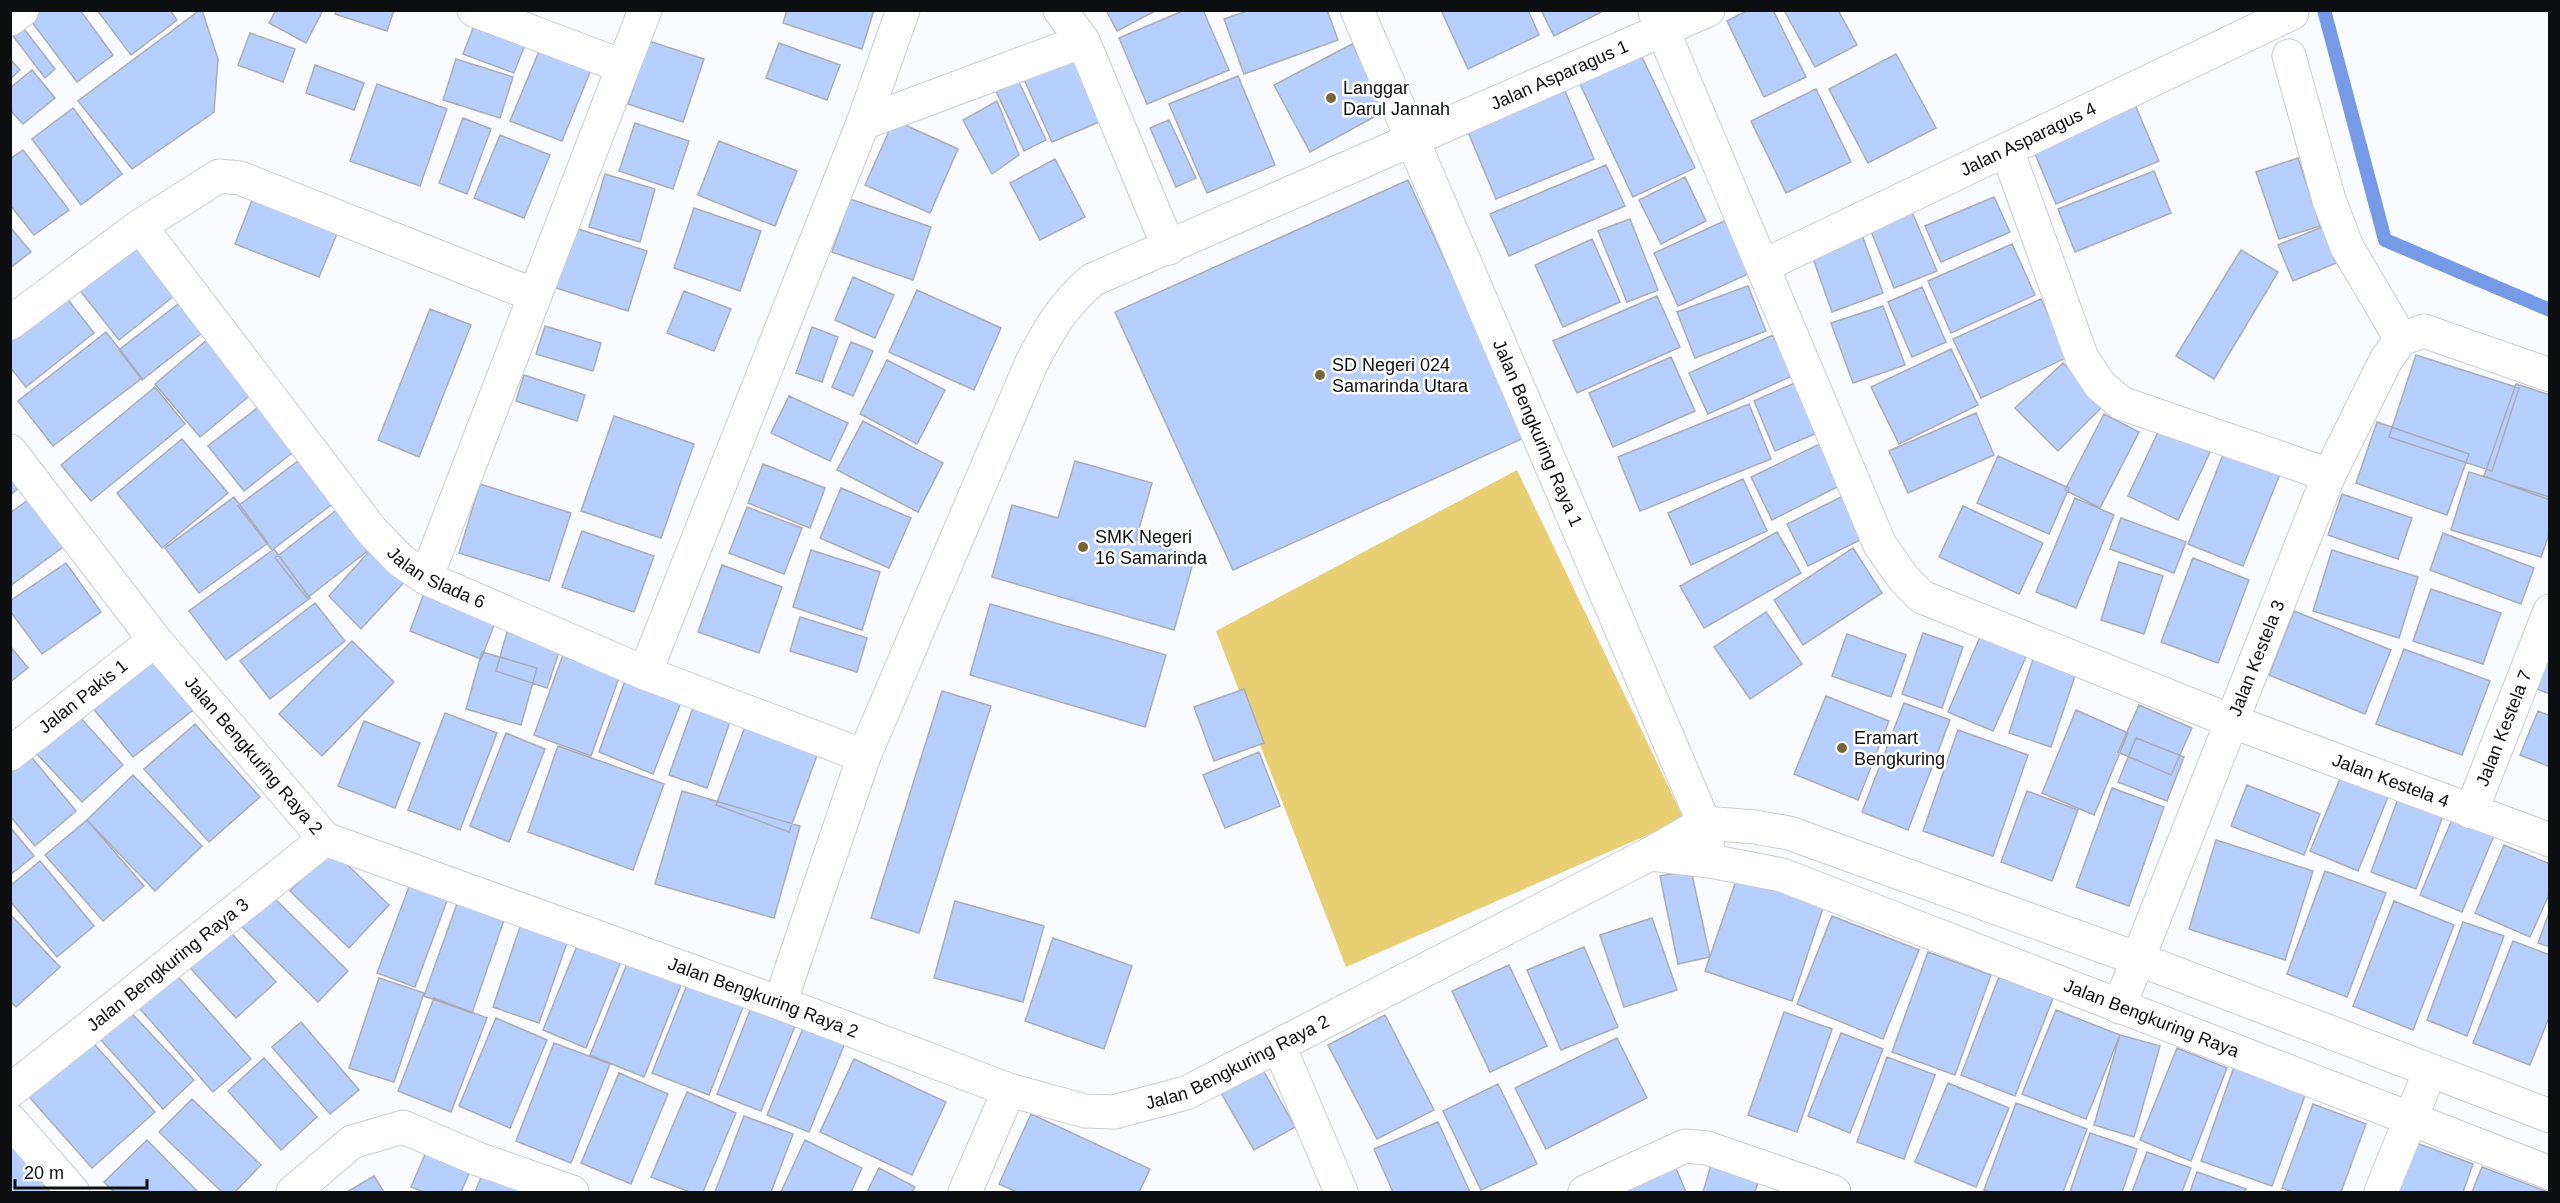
<svg xmlns="http://www.w3.org/2000/svg" width="2560" height="1203" font-family="Helvetica,sans-serif">
<rect width="100%" height="100%" fill="#f9fbff"/>
<path fill="#e8cf74" d="M1517,470L1684,819L1346,967L1216,631Z"/>
<g fill="none" stroke-linecap="round" stroke-linejoin="round">
<path stroke="#769ae5" stroke-width="14" d="M2324,10L2385,240L2550,310"/>
</g>
<path fill="#b7cffe" stroke="#aaadb3" stroke-width="1.5" d="M30,10H80L113,55L77,82L26,14Z
M97,10H170L177,20L131,55Z
M200,10H202L218,59L214,112L132,169L78,101Z
M276,10H323L306,43L269,23Z
M337,10H394L387,31L335,14Z
M787,10H874L862,49L783,23Z
M1106,10H1157L1117,31Z
M1185,10H1203L1229,70L1147,104L1119,38Z
M1250,10H1327L1338,40L1244,74L1224,19Z
M1441,10H1528L1539,35L1468,69Z
M1541,10H1605L1554,36Z
M1748,10H1773L1806,77L1764,97L1727,21Z
M1784,10H1838L1857,45L1815,67Z
M477,18L528,37L514,73L463,54Z
M17,20L55,69L45,78L10,32Z
M250,33L295,49L283,82L238,65Z
M649,41L704,59L683,122L628,104Z
M779,43L840,65L827,100L766,78Z
M1352,44L1387,110L1310,152L1274,85Z
M540,49L591,70L562,141L510,121Z
M1082,51L1111,117L1052,142L1023,77Z
M1896,54L1936,128L1868,163L1829,89Z
M1641,55L1695,168L1633,197L1580,84Z
M10,59L20,70L10,79Z
M456,59L513,77L500,118L443,100Z
M315,65L364,83L354,110L306,93Z
M32,70L55,98L23,124L10,110V88Z
M1238,76L1275,165L1207,193L1169,104Z
M1018,80L1046,140L1024,151L996,91Z
M377,84L447,109L420,186L350,161Z
M1816,89L1851,162L1786,193L1751,121Z
M1565,91L1594,159L1496,199L1468,132Z
M2133,100L2159,161L2056,204L2030,142Z
M997,101L1019,155L992,174L963,120Z
M73,108L122,174L81,205L32,139Z
M463,118L491,129L467,194L439,183Z
M894,120L958,149L930,213L865,185Z
M1169,120L1196,178L1176,187L1150,128Z
M635,123L689,141L673,189L619,171Z
M500,135L550,155L524,218L474,198Z
M719,141L797,171L775,226L698,195Z
M23,150L69,210L34,235L10,205V159Z
M2298,158L2320,226L2279,239L2256,172Z
M1055,159L1085,217L1040,240L1010,183Z
M1606,165L1625,206L1509,256L1490,214Z
M2154,171L2171,213L2075,252L2058,209Z
M605,174L655,189L640,242L589,227Z
M1685,177L1706,221L1661,244L1639,200Z
M1408,180L1526,437L1233,570L1115,312Z
M254,195L339,229L319,277L235,244Z
M1994,197L2010,232L1941,262L1925,226Z
M850,199L931,227L913,280L832,252Z
M694,208L761,231L740,291L674,268Z
M1912,212L1937,271L1894,288L1870,229Z
M1735,216L1759,269L1678,306L1654,253Z
M1630,219L1658,290L1627,302L1598,231Z
M10,227L31,252L10,268Z
M572,227L647,251L628,311L553,287Z
M2322,227L2336,263L2293,281L2278,245Z
M1861,232L1883,293L1832,312L1810,250Z
M134,237L179,292L119,340L75,284Z
M1592,239L1620,302L1563,327L1535,265Z
M2012,244L2035,295L1951,333L1928,281Z
M2241,250L2278,272L2214,379L2176,356Z
M853,277L894,295L875,338L835,320Z
M1748,286L1766,331L1695,358L1677,312Z
M1922,287L1946,342L1912,357L1888,302Z
M917,290L1001,328L974,390L889,352Z
M684,291L731,309L714,351L667,333Z
M62,292L94,333L26,387L10,367V333Z
M1657,296L1680,347L1577,393L1553,341Z
M2041,299L2068,357L1981,398L1953,339Z
M178,304L202,333L142,380L119,350Z
M1883,306L1905,365L1853,383L1831,323Z
M430,309L471,325L419,457L378,440Z
M545,326L601,343L593,371L536,354Z
M812,327L838,337L822,382L796,373Z
M106,332L142,378L53,446L18,401Z
M1773,335L1792,376L1708,414L1689,373Z
M208,339L253,393L200,437L155,384Z
M851,342L873,351L853,396L832,387Z
M1951,349L1978,405L1899,444L1871,387Z
M2416,355L2519,388L2492,471L2389,437Z
M1671,357L1695,411L1613,447L1589,393Z
M887,360L945,390L917,444L860,414Z
M2063,363L2104,405L2058,451L2015,408Z
M524,375L585,395L577,421L516,401Z
M1797,382L1819,432L1775,451L1754,401Z
M2516,384L2550,395V500L2484,476Z
M155,387L185,424L91,501L61,465Z
M789,396L848,423L830,461L771,433Z
M265,402L301,446L244,491L208,446Z
M1749,404L1771,459L1640,511L1618,457Z
M1976,413L1994,455L1908,493L1889,451Z
M2104,414L2139,432L2100,508L2065,490Z
M614,416L694,444L661,538L581,511Z
M863,421L943,463L918,512L837,470Z
M2377,422L2469,454L2447,515L2356,483Z
M2160,428L2210,452L2178,520L2128,496Z
M182,439L228,493L162,548L117,493Z
M1826,441L1847,482L1772,520L1751,477Z
M2226,447L2282,469L2243,566L2188,544Z
M306,455L339,499L272,550L238,506Z
M1998,456L2069,488L2049,534L1977,503Z
M1075,461L1152,483L1136,539L1195,556L1174,630L992,577L1012,505L1058,518Z
M763,464L825,488L810,528L748,503Z
M2469,472L2550,497V531L2541,557L2451,530Z
M10,476L20,487L10,495Z
M1743,479L1767,531L1691,565L1668,513Z
M480,484L571,513L549,581L459,553Z
M841,488L911,518L889,568L820,538Z
M2342,494L2412,518L2398,559L2328,535Z
M1845,495L1866,537L1808,566L1787,524Z
M234,497L268,543L199,593L165,548Z
M2075,498L2114,515L2076,608L2036,592Z
M28,500L63,547L10,586V513Z
M343,505L374,546L307,598L275,558Z
M1963,506L2043,543L2019,594L1939,557Z
M747,507L802,528L784,574L729,553Z
M2121,518L2186,542L2174,573L2110,549Z
M582,531L654,556L634,612L562,587Z
M1777,532L1801,573L1704,628L1680,586Z
M2443,533L2534,568L2521,604L2430,570Z
M374,546L407,579L361,629L329,596Z
M1853,548L1882,593L1803,645L1774,600Z
M274,549L310,598L226,660L189,611Z
M811,550L880,572L862,630L793,607Z
M2332,550L2418,577L2399,638L2313,611Z
M2193,558L2249,580L2218,663L2161,642Z
M2119,562L2163,576L2144,634L2101,620Z
M66,563L101,612L42,654L10,611V601Z
M722,565L782,587L759,653L698,632Z
M2431,589L2501,613L2483,664L2413,641Z
M424,593L496,620L481,659L410,631Z
M315,603L345,641L270,699L240,661Z
M990,604L1166,655L1145,727L970,675Z
M2294,611L2391,650L2365,714L2269,675Z
M1766,612L1802,664L1750,699L1714,647Z
M800,617L867,638L857,672L790,651Z
M508,629L561,646L547,688L496,671Z
M1983,630L2029,650L1993,731L1948,712Z
M1923,633L1963,647L1942,708L1902,694Z
M1847,634L1906,655L1891,697L1832,676Z
M352,641L394,682L322,756L279,714Z
M10,646L28,668L10,682Z
M2404,649L2490,681L2462,755L2376,724Z
M152,650L197,707L133,757L87,701Z
M482,652L537,668L521,725L466,709Z
M564,652L621,672L591,756L534,735Z
M2550,653V694L2537,689Z
M2034,656L2077,670L2051,747L2009,733Z
M625,681L681,702L653,774L599,752Z
M1244,689L1264,743L1214,761L1194,707Z
M942,691L991,706L919,933L871,918Z
M1826,696L1889,721L1858,800L1794,774Z
M696,699L733,713L707,788L669,775Z
M1904,703L1950,720L1908,830L1862,812Z
M2139,705L2192,728L2171,775L2118,752Z
M2076,710L2128,733L2094,815L2042,793Z
M2538,711L2550,716V767L2520,755Z
M445,713L497,733L460,830L408,810Z
M78,715L123,765L82,802L36,753Z
M364,721L420,743L395,808L338,786Z
M195,724L260,797L209,842L144,769Z
M746,724L819,750L789,832L716,805Z
M1958,730L2028,755L1993,856L1923,831Z
M506,733L545,749L509,842L470,826Z
M2136,738L2184,757L2167,801L2118,782Z
M558,746L664,784L633,870L528,832Z
M23,747L76,811L35,846L10,816V758Z
M1259,752L1280,806L1225,828L1203,775Z
M2345,767L2392,787L2358,871L2310,851Z
M133,775L202,846L155,891L87,820Z
M2247,785L2320,814L2304,855L2231,826Z
M2112,788L2164,807L2129,906L2076,887Z
M2402,788L2447,805L2416,889L2371,872Z
M682,791L800,826L774,918L655,884Z
M2027,791L2078,810L2052,881L2001,862Z
M2457,808L2498,826L2462,912L2420,895Z
M87,820L144,886L103,921L45,855Z
M10,827L34,856L10,875Z
M2216,840L2313,871L2285,960L2189,929Z
M2504,845L2550,864V892L2530,937L2475,913Z
M331,849L389,905L349,948L290,891Z
M40,861L94,926L57,957L10,901V886Z
M1691,870L1710,957L1678,964L1660,876Z
M2325,871L2386,893L2347,997L2287,974Z
M1739,872L1825,902L1792,1001L1705,971Z
M410,884L448,898L415,987L377,973Z
M268,892L348,971L318,1002L237,922Z
M458,901L505,917L472,1013L424,996Z
M955,901L1044,926L1023,1002L934,978Z
M2394,901L2454,925L2413,1030L2353,1006Z
M2550,910V947L2538,943Z
M10,914L60,967L16,1007L10,1001Z
M1832,916L1919,950L1883,1039L1797,1004Z
M1652,918L1677,990L1624,1007L1600,935Z
M522,921L569,937L539,1023L493,1007Z
M2463,922L2504,936L2467,1036L2427,1020Z
M223,924L276,982L236,1018L183,960Z
M581,936L624,954L586,1048L543,1030Z
M1053,938L1132,966L1104,1049L1025,1021Z
M2513,941L2550,955V1015L2530,1065L2473,1043Z
M1584,947L1618,1027L1561,1050L1527,970Z
M1928,952L1991,975L1955,1075L1892,1052Z
M629,959L683,980L644,1077L590,1055Z
M1509,965L1547,1046L1490,1072L1452,991Z
M172,970L251,1059L213,1092L135,1003Z
M1999,977L2053,998L2015,1096L1961,1075Z
M379,978L424,993L394,1082L349,1068Z
M689,980L745,1002L709,1095L652,1073Z
M434,998L487,1018L451,1112L398,1091Z
M753,1003L797,1021L761,1111L717,1094Z
M123,1004L194,1080L163,1109L93,1031Z
M2056,1010L2120,1035L2086,1119L2022,1094Z
M1784,1012L1832,1029L1797,1132L1748,1115Z
M1385,1015L1434,1110L1377,1139L1328,1045Z
M496,1018L547,1040L510,1128L459,1106Z
M301,1022L359,1090L330,1114L272,1047Z
M804,1026L845,1043L809,1132L767,1115Z
M1841,1033L1883,1049L1850,1133L1808,1116Z
M86,1035L155,1112L92,1168L24,1091Z
M2120,1035L2160,1046L2134,1137L2094,1125Z
M1617,1038L1647,1098L1546,1149L1515,1088Z
M554,1043L610,1064L571,1163L516,1141Z
M2177,1048L2227,1068L2191,1161L2140,1140Z
M1887,1057L1935,1075L1904,1159L1857,1142Z
M264,1058L317,1117L281,1150L228,1091Z
M854,1059L946,1102L912,1175L820,1132Z
M2235,1064L2307,1090L2272,1186L2201,1161Z
M1263,1070L1295,1127L1254,1150L1221,1093Z
M619,1073L668,1094L631,1184L581,1163Z
M1948,1083L2009,1108L1976,1187L1915,1162Z
M1498,1084L1537,1164L1481,1190L1443,1111Z
M687,1092L736,1113L703,1192H690L651,1177Z
M192,1099L261,1165L235,1192H222L159,1132Z
M2016,1103L2087,1129L2063,1192H1991L1984,1190Z
M2313,1104L2366,1124L2341,1192H2293L2282,1188Z
M1031,1114L1150,1169L1139,1192H1017L999,1184Z
M744,1116L793,1134L771,1192H715Z
M1438,1122L1470,1192H1393L1374,1149Z
M10,1124L63,1192H10Z
M2090,1133L2137,1149L2122,1192H2070Z
M147,1140L198,1192H114L104,1182Z
M805,1140L862,1168L851,1192H781Z
M2414,1142L2473,1164L2463,1192H2395Z
M427,1150L471,1169L461,1192H424L411,1187Z
M2147,1152L2191,1168L2182,1192H2132Z
M1711,1165L1759,1179L1755,1192H1703Z
M1675,1166L1686,1192H1628L1626,1186Z
M2482,1167L2548,1192H2472Z
M879,1168L915,1187L912,1192H867Z
M484,1170L527,1192H475Z
M2197,1172L2246,1189L2244,1192H2190Z
M374,1176L384,1192H347Z"/>
<g fill="none" stroke-linecap="round" stroke-linejoin="round">
<defs>
<g id="minor">
<path d="M474,10L622,66"/>
<path d="M1060,10L1083,41L1169,248"/>
<path id="s1" d="M1357,10L1704,823L1710,861"/>
<path id="s2" d="M1655,12L1880,545L1904,579L1922,597L2231,721L2550,840"/>
<path d="M10,19L22,10"/>
<path d="M2289,56L2329,200L2347,247L2401,339"/>
<path d="M863,123L1083,41"/>
<path d="M2007,150L2082,358L2100,385L2121,403L2329,475"/>
<path id="s3" d="M140,226L372,531L401,561L426,578L645,673L864,756"/>
<path id="s4" d="M1763,266L2292,13"/>
<path d="M10,323L140,226L219,176L240,178L534,295"/>
<path id="s5" d="M10,451L155,640L325,839L780,1003L1009,1090L1085,1111L1114,1112L1186,1093L1650,854"/>
<path d="M426,578L645,10"/>
<path d="M645,673L863,123L903,10"/>
<path id="s6" d="M10,754L155,640"/>
<path id="s7" d="M2471,812L2550,611"/>
<path id="s8" d="M780,1003L864,756L1032,362C1051,326 1061,308 1092,280L1708,10"/>
<path id="s9" d="M2119,1007L2329,475L2386,360L2401,339L2424,331L2550,375"/>
<path d="M1279,1046L1341,1192"/>
<path id="s10" d="M10,1091L325,839"/>
<path d="M10,1120L73,1192"/>
<path d="M293,1192L352,1142L403,1127L478,1159L572,1192"/>
<path d="M965,1192L1009,1090"/>
<path d="M1585,1192L1685,1146L1707,1148L1834,1192"/>
<path d="M2381,1192L2430,1071"/>
</g>
<g id="tertiary">
<path d="M1650,854L1704,823L1755,827L1789,833L2138,959L2550,1116"/>
<path id="s11" d="M1650,854L1710,861L1782,875L2550,1173"/>
</g>
</defs>
<use href="#minor" stroke="#c9ccd2" stroke-width="35"/>
<use href="#tertiary" stroke="#c9ccd2" stroke-width="35"/>
<use href="#minor" stroke="#fff" stroke-width="33"/>
<use href="#tertiary" stroke="#fff" stroke-width="33"/>
</g>
<g fill="#766836" stroke="#fff" stroke-width="2">
<circle cx="1331" cy="98" r="6"/>
<circle cx="1320" cy="375" r="6"/>
<circle cx="1083" cy="547" r="6"/>
<circle cx="1842" cy="748" r="6"/>
</g>
<g text-anchor="middle" stroke-width="5" stroke-linejoin="round" paint-order="stroke">
<g font-size="18" fill="#0d0e10" stroke="#fff">
<text dy="6" stroke="none"><textPath href="#s8" startOffset="1302">Jalan Asparagus 1</textPath></text>
<text dy="6" stroke="none"><textPath href="#s4" startOffset="294">Jalan Asparagus 4</textPath></text>
<text dy="6" stroke="none"><textPath href="#s1" startOffset="460">Jalan Bengkuring Raya 1</textPath></text>
<text dy="6" stroke="none"><textPath href="#s3" startOffset="464">Jalan Slada 6</textPath></text>
<text dy="6" stroke="none"><textPath href="#s9" startOffset="375">Jalan Kestela 3</textPath></text>
<text dy="6" stroke="none"><textPath href="#s6" startOffset="93">Jalan Pakis 1</textPath></text>
<text dy="6" stroke="none"><textPath href="#s7" startOffset="90">Jalan Kestela 7</textPath></text>
<text dy="6" stroke="none"><textPath href="#s5" startOffset="390">Jalan Bengkuring Raya 2</textPath></text>
<text dy="6" stroke="none"><textPath href="#s2" startOffset="1149">Jalan Kestela 4</textPath></text>
<text dy="6" stroke="none"><textPath href="#s10" startOffset="202">Jalan Bengkuring Raya 3</textPath></text>
<text dy="6" stroke="none"><textPath href="#s5" startOffset="966">Jalan Bengkuring Raya 2</textPath></text>
<text dy="6" stroke="none"><textPath href="#s11" startOffset="530">Jalan Bengkuring Raya</textPath></text>
<text dy="6" stroke="none"><textPath href="#s5" startOffset="1470">Jalan Bengkuring Raya 2</textPath></text>
</g>
<g font-size="18" fill="#0d0e10" stroke="#fff" text-anchor="start">
<text x="1343" y="94">Langgar<tspan x="1343" dy="21">Darul Jannah</tspan></text>
<text x="1332" y="371">SD Negeri 024<tspan x="1332" dy="21">Samarinda Utara</tspan></text>
<text x="1095" y="543">SMK Negeri<tspan x="1095" dy="21">16 Samarinda</tspan></text>
<text x="1854" y="744">Eramart<tspan x="1854" dy="21">Bengkuring</tspan></text>
</g>
</g>
<rect width="2560" height="1203" fill="none" stroke="#0d0e10" stroke-width="24"/>
<path d="M15 1179v9h132v-9" fill="none" stroke="#0d0e10" stroke-width="3"/>
<text x="24" y="1179" font-size="18" fill="#0d0e10" stroke="#ffffff" stroke-width="4.5" paint-order="stroke">20 m</text>
</svg>
